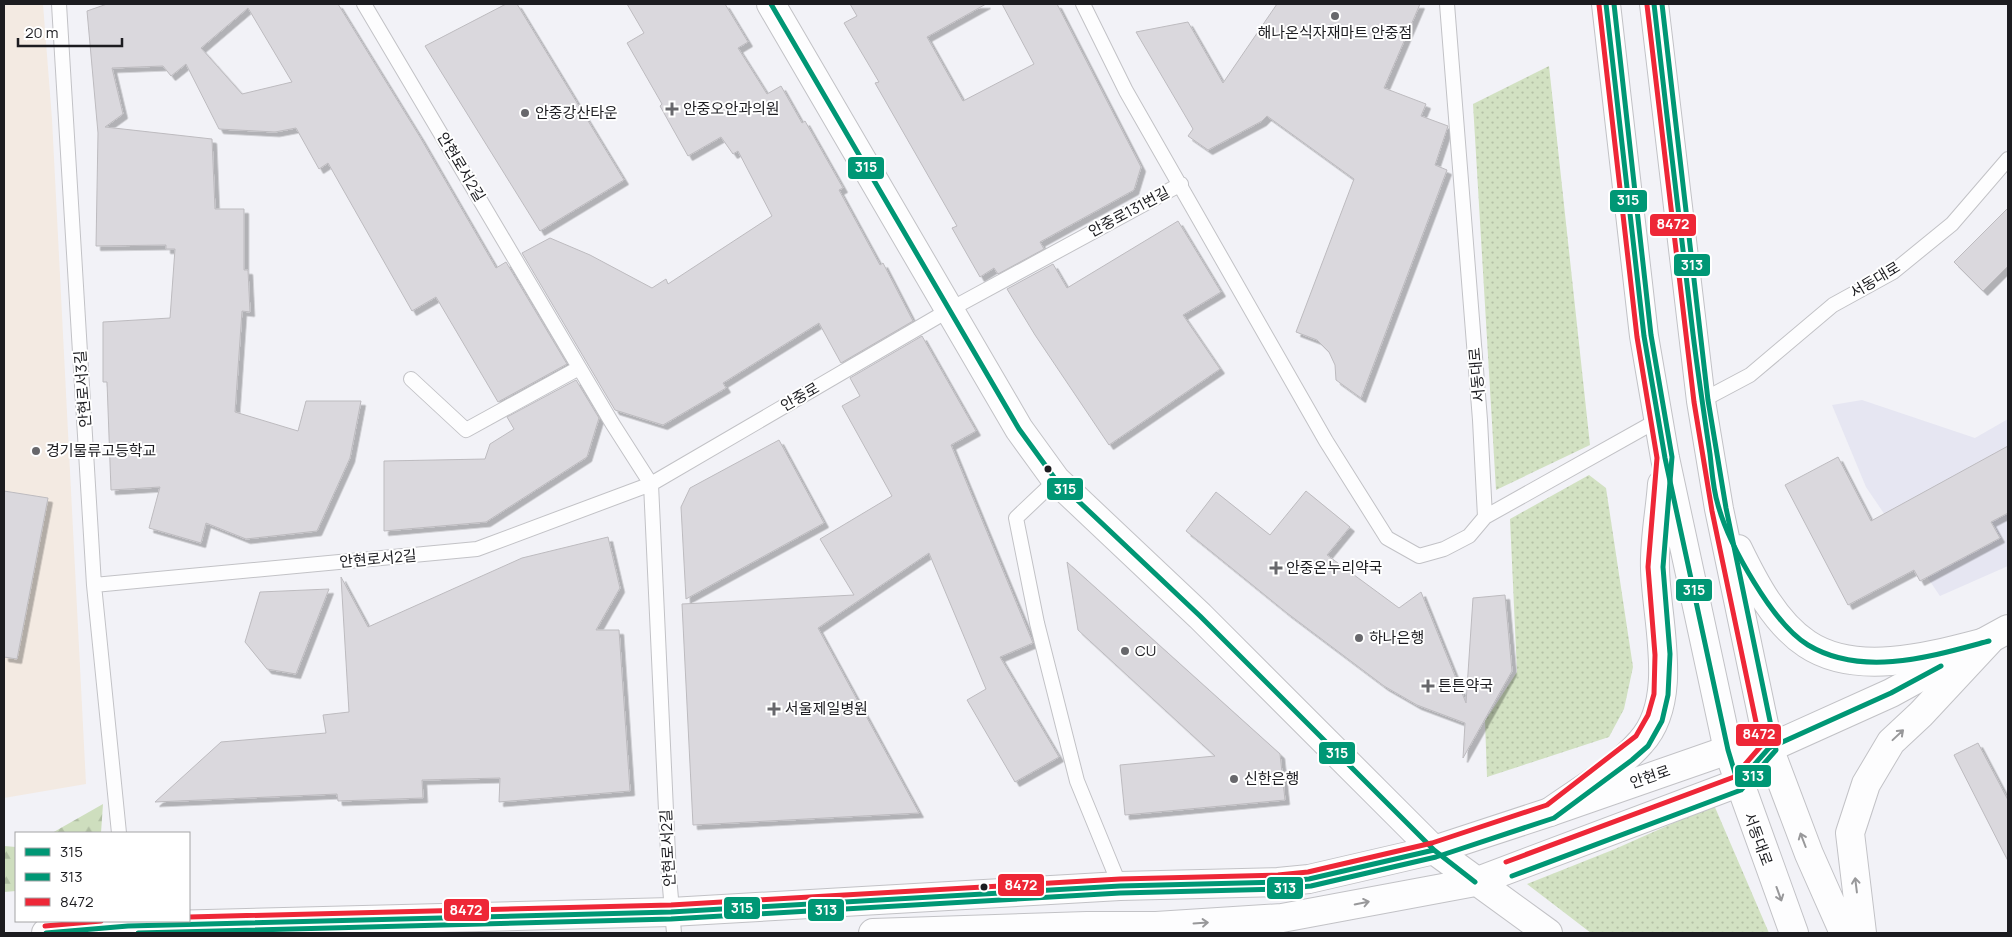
<svg xmlns="http://www.w3.org/2000/svg" width="2012" height="937" font-family="Manrope,'Noto Sans KR',sans-serif">
<defs>
<pattern id="green-dots" width="8" height="8" patternUnits="userSpaceOnUse" patternTransform="scale(1.25)"><rect width="8" height="8" fill="#d2e1c2"/><path d="M2 2h.1M6 6h.1" fill="none" stroke="#b4c0a6" stroke-width="1.8" stroke-linecap="round"/></pattern>
<pattern id="forest-firs" width="22" height="20" patternUnits="userSpaceOnUse" patternTransform="scale(1.25)"><rect width="22" height="20" fill="#cedebe"/><path d="M5 1l3.5 6h-7zM16 11l3.5 6h-7z" fill="#b0bea3"/></pattern>
<filter id="shadow"><feDropShadow dx="4.5" dy="4.5" stdDeviation="0" flood-color="#0004"/></filter>
</defs>
<rect width="100%" height="100%" fill="#f2f2f7"/>
<path fill="#e6e6f2" d="M1862,400L1975,438L2008,419V566L1940,596L1866,487L1832,405Z"/>
<path fill="#f3eae2" d="M4,4H43L52,119L86,784L4,798Z"/>
<path fill="url(#green-dots)" d="M1549,66L1590,445L1496,490L1473,104Z
M1589,475L1606,488L1633,667L1624,709L1609,737L1487,777L1485,721L1517,672L1510,519Z
M1714,805L1769,933H1591L1527,884L1615,849Z"/>
<path fill="url(#forest-firs)" d="M103,804L101,833H52Z
M4,846L16,847V891L4,892Z"/>
<path fill="#dad8dd" stroke="#bdbbbf" fill-rule="evenodd" filter="url(#shadow)" d="M107,4H338L420,137L496,268L506,262L567,364L498,402L436,297L412,311L328,163L319,169L296,128L275,132L219,129L186,64L171,76L163,66L112,68L123,114L105,127L212,139L215,209H244V270H248L250,312L242,311L235,412L298,431L306,401H361L350,458L317,531L246,539L206,523L201,543L149,528L160,487L111,490L107,382H103V322L170,318L175,249H166V245L96,246L98,133L87,11ZM248,8L292,82L242,94L201,48Z
M506,4H517L624,180L540,231L425,46Z
M627,4H725L748,42L738,48L767,94L781,86L802,123L805,121L843,188L839,190L880,265L883,263L913,321L841,363L819,323L723,383L726,388L663,425L615,410L522,253L550,238L590,255L652,288L666,279L668,284L772,216L738,151L733,154L721,137L688,156L660,106L662,104L627,43L644,33Z
M850,4H986L927,37L963,101L1034,64L1002,4H1057L1141,167L1134,190L1040,242L1044,249L998,274L994,268L980,277L952,228L957,226L875,83L879,82L844,23L857,16Z
M1277,4H1420L1384,88L1426,104L1421,116L1448,126L1435,165L1447,170L1361,398L1336,380L1335,365L1329,352L1317,340L1296,332L1354,179L1267,116L1262,121L1208,150L1188,136L1193,129L1136,32L1188,22L1223,83Z
M2008,208V266L1983,291L1954,262Z
M1178,221L1221,292L1183,315L1220,369L1109,445L1035,335L1007,289L1053,264L1067,288Z
M922,336L976,431L951,445L1033,643L1000,657L1059,757L1015,782L967,700L986,689L929,553L818,628L919,813L693,825L682,604L854,595L820,539L892,496L842,406L860,396L850,378Z
M576,380L599,418L587,457L486,522L384,531V461L485,459L490,444L514,429L507,417Z
M779,440L824,523L686,599L681,507L690,488Z
M2008,446V513L1991,522L2000,538L1920,581L1914,570L1848,605L1785,485L1838,457L1871,521Z
M4,491L48,498L17,659L4,657Z
M1306,491L1350,527L1327,555L1399,608L1421,592L1466,703L1473,598L1505,595L1512,671L1463,758L1465,723L1417,705L1384,686L1287,613L1186,531L1216,492L1270,535Z
M608,537L620,588L596,630H619L630,791L499,802L500,778L422,780L423,798L338,801L337,794L155,802L221,742L326,733L323,715L349,712L341,577L368,627L522,558Z
M1067,562L1280,754L1285,800L1125,815L1120,765L1215,756L1078,630Z
M329,589L296,674L267,669L245,642L260,592Z
M1978,743L2008,800V861L1954,755Z"/>
<g fill="none" stroke-linecap="round" stroke-linejoin="round">
<defs>
<path id="lane" d="M59,4L94,585L119,833
M364,4L612,423L651,484L669,876L674,933
M1083,4L1126,91L1326,441L1387,538L1419,556L1444,549L1469,536L1485,517L1480,420L1447,4
M411,379L466,430L579,368
M1701,401L1750,375L1833,305L1893,272L1952,224L2008,159
M1056,480L1016,518L1037,623L1077,781L1120,886
M1485,517L1658,420
M94,585L477,549L651,484L949,310L1181,184"/>
<path id="secondary" d="M771,4L1019,429L1056,480L1200,616L1434,850L1548,933
M46,933L128,926L671,912L1120,886L1278,882L1309,879L1434,850L1550,812L1728,750L1769,748L1891,693L2008,629
M873,933L1087,926H1156L1282,918L1475,882L1738,783L1769,748"/>
<path id="primary" d="M1606,4L1644,336L1665,458L1728,750L1794,933
M1654,4L1701,401L1719,509L1769,748L1809,854L1844,933
M1738,549C1754,582 1775,623 1807,644C1858,678 1935,655 1989,641
M1550,812C1578,792 1619,768 1641,742C1680,699 1656,620 1655,568C1654,541 1660,512 1662,484
M1862,933L1850,833L1866,784L1891,742L1921,714L1989,641"/>
</defs>
<use href="#lane" stroke="#c2c2c6" stroke-width="16"/>
<use href="#secondary" stroke="#c2c2c6" stroke-width="30"/>
<use href="#primary" stroke="#c2c2c6" stroke-width="30"/>
<use href="#lane" stroke="#fdfdfe" stroke-width="14"/>
<use href="#secondary" stroke="#fdfdfe" stroke-width="28"/>
<use href="#primary" stroke="#fdfdfe" stroke-width="28"/>
<defs>
<path id="bus-1" d="M771,4L1019,429L1056,480L1200,616L1434,850L1475,882
M1606,4L1644,336L1665,458L1728,750L1738,783
M1654,4C1667,114 1679,224 1693,334C1698,374 1704,414 1710,454C1712,471 1713,489 1718,505C1729,545 1773,624 1808,645C1863,678 1933,656 1989,641
M1738,783L1769,748L1891,693L1941,666
M46,933L128,926L671,912L1120,886L1278,882L1309,879L1434,850"/>
<path id="bus-2" d="M1512,876L1741,790L1776,750L1726,508L1708,400L1662,4
M138,933L671,919L1120,893L1279,889L1311,886L1436,857L1554,818L1632,760L1648,746L1662,721L1668,695L1670,654L1663,567L1672,457L1651,335L1614,4"/>
<path id="bus-3" d="M1506,862L1734,777L1761,746L1712,511L1694,402L1647,5
M189,917L671,905L1120,879L1278,875L1308,872L1432,843L1547,805L1636,736L1648,715L1654,694L1655,655L1648,567L1657,458L1637,337L1599,5
M45,926L101,921"/>
</defs>
<use href="#bus-1" stroke="#fff" stroke-width="9"/>
<use href="#bus-2" stroke="#fff" stroke-width="9"/>
<use href="#bus-3" stroke="#fff" stroke-width="9"/>
<use href="#bus-1" stroke="#009775" stroke-width="5"/>
<use href="#bus-2" stroke="#009775" stroke-width="5"/>
<use href="#bus-3" stroke="#ee2737" stroke-width="5"/>
</g>
<defs><path id="oneway-shaft" d="M-6 0H5M1.5-3L5.5 0L1.5 3" fill="none" stroke-width="1.6" stroke-linecap="round" stroke-linejoin="round" transform="scale(1.25)"/></defs>
<g stroke="#98989a">
<use href="#oneway-shaft" transform="translate(1898 735) rotate(-43)"/>
<use href="#oneway-shaft" transform="translate(1803 840) rotate(-111)"/>
<use href="#oneway-shaft" transform="translate(1856 885) rotate(-97)"/>
<use href="#oneway-shaft" transform="translate(1779 894) rotate(70)"/>
<use href="#oneway-shaft" transform="translate(1362 903) rotate(-11)"/>
<use href="#oneway-shaft" transform="translate(1201 923) rotate(-4)"/>
</g>
<g fill="#67676b" stroke="#fff" stroke-width="2">
<circle cx="1335" cy="16" r="5"/>
<path d="M669.5 101.5h5v5h5v5h-5v5h-5v-5h-5v-5h5z"/>
<circle cx="525" cy="113" r="5"/>
<circle cx="36" cy="451" r="5"/>
<path d="M1273.5 560.5h5v5h5v5h-5v5h-5v-5h-5v-5h5z"/>
<circle cx="1359" cy="638" r="5"/>
<circle cx="1125" cy="651" r="5"/>
<path d="M1425.5 678.5h5v5h5v5h-5v5h-5v-5h-5v-5h5z"/>
<path d="M771.5 701.5h5v5h5v5h-5v5h-5v-5h-5v-5h5z"/>
<circle cx="1234" cy="779" r="5"/>
</g>
<g fill="#1c1c20" stroke="#fff" stroke-width="2">
<circle cx="1048" cy="469" r="4.5"/>
<circle cx="984" cy="887" r="4.5"/>
</g>
<g text-anchor="middle" stroke-width="4" stroke-linejoin="round" paint-order="stroke">
<g font-size="15" fill="#1c1c20" stroke="#fff" text-anchor="start">
<text x="1335" y="38" text-anchor="middle">해나온식자재마트 안중점</text>
<text x="683" y="114">안중오안과의원</text>
<text x="535" y="118">안중강산타운</text>
<text x="46" y="456">경기물류고등학교</text>
<text x="1286" y="573">안중온누리약국</text>
<text x="1369" y="643">하나은행</text>
<text x="1135" y="656">CU</text>
<text x="1438" y="691">튼튼약국</text>
<text x="785" y="714">서울제일병원</text>
<text x="1244" y="784">신한은행</text>
</g>
<g font-size="15" fill="#1c1c20" stroke="#fff">
<text transform="translate(461 167) rotate(59)" y="5">안현로서2길</text>
<text transform="translate(1129 212) rotate(-28)" y="5">안중로131번길</text>
<text transform="translate(1875 280) rotate(-31)" y="5">서동대로</text>
<text transform="translate(1477 375) rotate(-95)" y="5">서동대로</text>
<text transform="translate(83 389) rotate(-94)" y="5">안현로서3길</text>
<text transform="translate(800 397) rotate(-30)" y="5">안중로</text>
<text transform="translate(378 559) rotate(-5)" y="5">안현로서2길</text>
<text transform="translate(1650 777) rotate(-19)" y="5">안현로</text>
<text transform="translate(1758 839) rotate(70)" y="5">서동대로</text>
<text transform="translate(668 848) rotate(-93)" y="5">안현로서2길</text>
</g>
</g>
<g stroke="#fff" stroke-width="2">
<rect x="847" y="156" width="38" height="24" rx="5" fill="#009775"/>
<rect x="1609" y="189" width="39" height="24" rx="5" fill="#009775"/>
<rect x="1649" y="213" width="48" height="24" rx="5" fill="#ee2737"/>
<rect x="1673" y="253" width="38" height="24" rx="5" fill="#009775"/>
<rect x="1046" y="477" width="38" height="24" rx="5" fill="#009775"/>
<rect x="1675" y="578" width="38" height="24" rx="5" fill="#009775"/>
<rect x="1735" y="723" width="47" height="24" rx="5" fill="#ee2737"/>
<rect x="1318" y="741" width="38" height="24" rx="5" fill="#009775"/>
<rect x="1734" y="764" width="38" height="24" rx="5" fill="#009775"/>
<rect x="997" y="873" width="48" height="24" rx="5" fill="#ee2737"/>
<rect x="1266" y="876" width="38" height="24" rx="5" fill="#009775"/>
<rect x="723" y="896" width="38" height="24" rx="5" fill="#009775"/>
<rect x="807" y="898" width="38" height="24" rx="5" fill="#009775"/>
<rect x="443" y="898" width="47" height="24" rx="5" fill="#ee2737"/>
</g>
<g font-size="14" text-anchor="middle" font-weight="bold" fill="#fff">
<text x="866" y="172">315</text>
<text x="1628" y="205">315</text>
<text x="1673" y="229">8472</text>
<text x="1692" y="270">313</text>
<text x="1065" y="494">315</text>
<text x="1694" y="595">315</text>
<text x="1759" y="739">8472</text>
<text x="1337" y="758">315</text>
<text x="1753" y="781">313</text>
<text x="1021" y="890">8472</text>
<text x="1285" y="893">313</text>
<text x="742" y="913">315</text>
<text x="826" y="915">313</text>
<text x="466" y="915">8472</text>
</g>
<rect width="2012" height="937" fill="none" stroke="#1c1c20" stroke-width="10"/>
<rect x="15" y="832" width="175" height="90" fill="#ffffff" stroke="#a4a4a6"/>
<rect x="25" y="848" width="25" height="8" fill="#009775" stroke="#a4a4a6"/>
<text x="60" y="857" font-size="15" fill="#1c1c20">315</text>
<rect x="25" y="873" width="25" height="8" fill="#009775" stroke="#a4a4a6"/>
<text x="60" y="882" font-size="15" fill="#1c1c20">313</text>
<rect x="25" y="898" width="25" height="8" fill="#ee2737" stroke="#a4a4a6"/>
<text x="60" y="907" font-size="15" fill="#1c1c20">8472</text>
<path d="M18 38v8h104v-8" fill="none" stroke="#1c1c20" stroke-width="2.5"/>
<text x="25" y="38" font-size="15" fill="#1c1c20" stroke="#ffffff" stroke-width="4" paint-order="stroke">20 m</text>
</svg>
